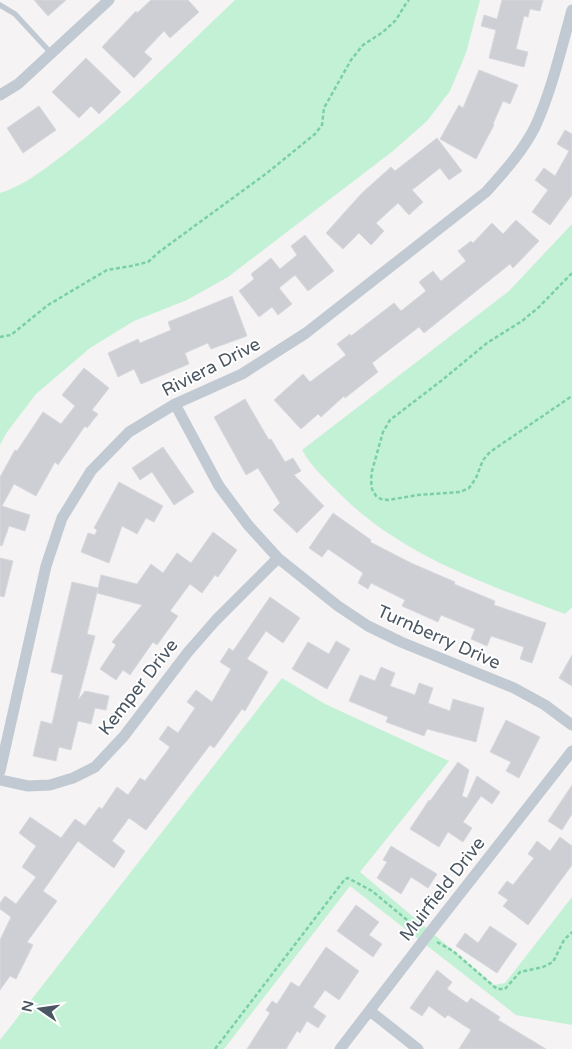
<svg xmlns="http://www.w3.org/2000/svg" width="572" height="1049" font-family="'Varela Round',sans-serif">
<rect width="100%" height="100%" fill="#f5f3f3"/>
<path fill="#c3f1d5" d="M235,0H480L466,53L450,91L427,121L393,151L228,277L187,300L134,321L90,348L36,394L7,432L0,445V193C23,186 43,170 62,156C124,109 179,53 235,0Z
M572,224V607L565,614C482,582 399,555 336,490C323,477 311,466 302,450L509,291Z
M282,678L325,704L449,761L360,872L494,985L505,983L572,897V1025L516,1015L350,886L224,1049H0V1040Z"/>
<path fill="#cdcfd5" stroke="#d7d9de" d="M34,0H66L48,16Z
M151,0H188L199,12L170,38L164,31L144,52L152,59L134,78L102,47L136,11L137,13Z
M502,0H543L540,11L530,9L528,17L524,16L516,49L528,52L524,67L489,58L496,30L481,26L484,15L497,19Z
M86,58L121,92L99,114L91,106L79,118L52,92Z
M479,70L518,85L510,104L503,101L493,124L494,125L476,159L440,139L459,105L463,108Z
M39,106L56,130L23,153L7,128Z
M565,130L572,134V195L550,225L532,212L548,190L535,180L544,168L555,176L569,151L557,144Z
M437,138L462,171L449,180L440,168L412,190L423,202L409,215L398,203L376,223L384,231L371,245L359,233L343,249L326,233L362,193L391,167L395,171Z
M516,220L539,241L513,268L510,264L424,333L419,327L372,363L378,372L345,398L344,396L321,417L318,414L301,429L274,400L303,374L310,382L346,355L337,344L350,334L351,336L394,303L401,311L426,291L419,282L433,271L441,281L466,261L458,251L471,241L473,243L492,223L503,234Z
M305,235L334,271L308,291L295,275L279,288L292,304L278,315L272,307L259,317L239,291L254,279L251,274L271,258L280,269L297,255L291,246Z
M232,296L247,336L211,349L208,343L185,353L189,364L141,384L134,369L118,377L108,353L138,339L140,343L171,330L168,322Z
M84,368L109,388L92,410L98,414L87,428L85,426L58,465L55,462L36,496L14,484L2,506L30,515L25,531L9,526L2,546L0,545V477L15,450L17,451L43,412L61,424L75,406L62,395Z
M245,399L269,440L271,439L285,462L293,458L301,471L294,475L324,506L297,533L273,510L280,503L258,468L246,475L214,417Z
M163,447L194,492L174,505L152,472L140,480L132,468Z
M119,482L163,506L154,522L146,518L137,534L122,526L109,563L81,552L88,533L95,535L97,530L94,528Z
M333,513L371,540L370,542L411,563L455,582L454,584L495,601L494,605L546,623L532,663L520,659L524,647L491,636L487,646L471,639L475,629L441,615L438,622L402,606L405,600L371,583L368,589L358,583L363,573L328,549L322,557L309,548Z
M213,532L237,550L218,577L215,575L202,593L190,584L170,611L178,616L157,645L153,642L130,675L123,670L116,680L100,669L116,645L112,642L142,605L97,593L101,575L137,584L151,564L163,573L177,553L191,563Z
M0,558L13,561L4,597L0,596Z
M72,582L98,588L87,634L95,636L78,700L85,691L109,696L106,710L95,708L91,724L78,721L71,750L59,747L56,761L33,756L41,721L52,724L63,675L51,672Z
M270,597L300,618L283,643L266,631L247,659L268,672L245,711L242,709L214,748L210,745L146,830L129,818L112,841L125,851L114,868L78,841L43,891L57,901L27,942L33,945L16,979L10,976L0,990V940L11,917L0,909V903L5,896L16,904L36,877L22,867L36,846L19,833L30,817L61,838L75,819L85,826L99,807L102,809L117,787L128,795L140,778L145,781L170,747L159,739L168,726L178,733L195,708L187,702L196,690L212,702L231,669L220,662L229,648L233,651Z
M336,641L350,649L327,689L292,669L308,642L329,654Z
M572,655V686L559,678Z
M381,667L395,673L390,686L415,695L419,683L433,688L428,703L450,711L453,699L484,708L476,742L427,729L424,736L386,722L388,717L349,701L360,675L375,681Z
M506,720L540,737L519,778L506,771L511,762L490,752Z
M458,762L469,770L462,796L467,798L477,776L500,792L492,804L481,796L463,822L472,828L463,842L448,832L439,847L410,829L429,800L430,801Z
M572,785V814L562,830L548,821Z
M560,837L572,846V865L528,925L503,906L508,900L498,893L507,881L513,885L534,858L528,854L537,841L550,851Z
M391,846L437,874L428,888L411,877L401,894L377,878L387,862L383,860Z
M356,905L379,922L369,935L382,944L373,957L337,931Z
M490,926L517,944L497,973L456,946L465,933L478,943Z
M326,947L359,971L339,1000L325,990L313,1007L326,1016L318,1028L307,1021L300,1033L297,1031L286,1049H247L270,1013L266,1010L272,1001L277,1004L291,982L299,987Z
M437,970L452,982L447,989L467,1003L471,998L500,1017L498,1020L546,1049H459L471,1030L448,1015L445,1018L429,1006L422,1016L410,1008Z"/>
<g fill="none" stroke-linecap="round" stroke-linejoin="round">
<path stroke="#7ad0a6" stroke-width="2.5" stroke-dasharray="4 2.5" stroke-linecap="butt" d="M572,273L539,307L522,321L487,343L441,381L390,420L383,432L372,471L371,480L372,489L376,496L381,499L388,500L418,495L460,492L469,488L476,478L483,460L490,452L572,396
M0,337L11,335L48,305L107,270L131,266L148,262L159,252L267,173L315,134L322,125L324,108L351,60L363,45L383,32L396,20L405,5L409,0
M437,942L453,951L497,989H505L520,972L543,967L553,962L564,940L572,932
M215,1049L345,879L348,878L372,891L418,929"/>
<path stroke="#c1cad2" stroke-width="5.5" d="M0,5L15,14L51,53"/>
<path stroke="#c1cad2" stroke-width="11" d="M0,95L18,84L109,0
M175,404L219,486L248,525L278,558L338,606L368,626L401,642L514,688L545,705L572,725
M0,771L46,566L62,518L91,471L129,432L175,404L242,374L306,333L486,192C504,172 523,151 535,127C552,90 561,49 572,10
M0,780L28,786L50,785L73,778L95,767L124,736L188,652L216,620L278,558
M370,1011L418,1049
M340,1049L427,936L572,751"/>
</g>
<g text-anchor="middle" stroke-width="4" stroke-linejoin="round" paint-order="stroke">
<g font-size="18" fill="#4a5661" stroke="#fff">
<text transform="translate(211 367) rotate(-27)" y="6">Riviera Drive</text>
<text transform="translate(439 637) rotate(24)" y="6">Turnberry Drive</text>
<text transform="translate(138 687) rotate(-52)" y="6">Kemper Drive</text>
<text transform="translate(442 889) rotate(-52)" y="6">Muirfield Drive</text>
</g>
</g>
<g transform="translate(40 1009) rotate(283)" stroke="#ffffff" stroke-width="4" paint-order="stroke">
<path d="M0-4L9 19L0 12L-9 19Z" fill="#4a5661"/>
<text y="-8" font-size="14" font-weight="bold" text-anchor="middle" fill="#4a5661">N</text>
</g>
</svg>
